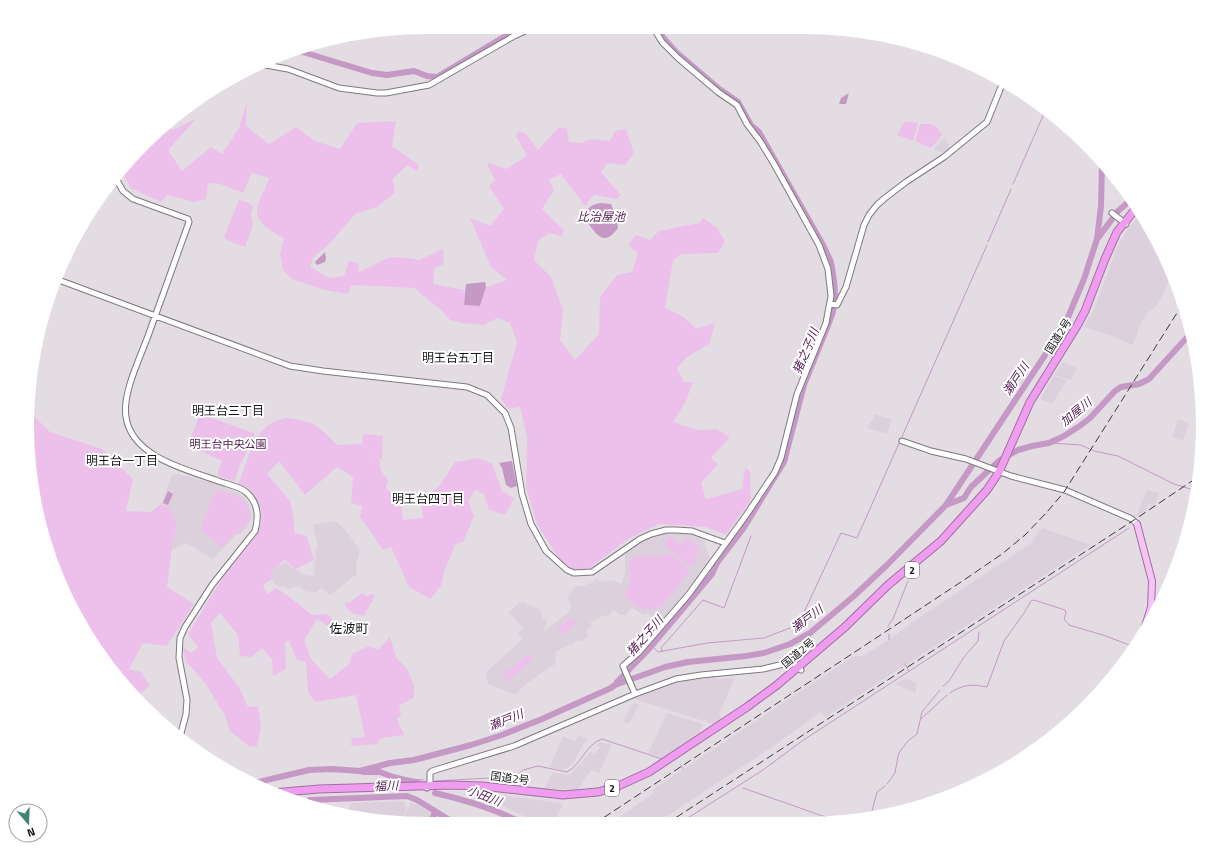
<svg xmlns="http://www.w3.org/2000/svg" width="1230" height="851" font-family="'Titillium Web','Noto Sans JP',sans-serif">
<rect width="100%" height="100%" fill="#e3dde3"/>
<path fill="#dcd0dc" d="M944,138L951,149L946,154L934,149Z
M1141,213L1172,272L1162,297L1155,308L1147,313L1139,327L1133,345L1109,335L1083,327L1093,312L1117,247L1128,229Z
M1063,362L1077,368L1071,380L1054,375Z
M1054,376L1067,380L1052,404L1040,399Z
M875,414L892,420L887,434L867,428L870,421H872Z
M1178,419L1189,423L1183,441L1172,437Z
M173,473L215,483L239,493L245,497L248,503L252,515L250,523L240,534L236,535L213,559L188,544L184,543L174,549H172L173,540L177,527L168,508L161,504Z
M1147,490L1159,493L1154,505L1152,506H1150L1151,504L1149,503L1146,511L1137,516H1136Z
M335,521L344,528L358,547L360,552L356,563L357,574L330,595L321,588L315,593L305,591L300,587H295L286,589L285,586L280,587L276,585L271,579V572L275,567L286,563L291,567L303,574L314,576L316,551L318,547L313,525Z
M1042,528L1091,545L825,717L821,712L772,747L655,824H609L654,793L652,790L854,656H863L890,639L911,623L1030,544Z
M675,532L693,533L703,537L710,559L706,567L653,631L647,626L652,619L648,613L643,615L632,608L626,615H620L614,610L609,615L602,616L590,623L592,626L587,630L588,637L582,641L577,640L570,646L569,644L556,652V658L555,664L525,685L515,695L488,684L486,672L523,639L518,634L523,628L509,613L516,605L523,602L540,610L542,618L547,621L544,631L569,612L571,607L568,598L569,594L577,586H583L593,582L596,579L602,582L612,580L621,584L625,572V554L642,542L653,536Z
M714,676L716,679L735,678L719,714L721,719L713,724L637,700L635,697L668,684L697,678Z
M905,678L917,683L915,693L895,684Z
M635,703L639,705L629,724L623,721L632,704Z
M667,713L703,724L698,735L663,758L648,753Z
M578,735L588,739L583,745L574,762L566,769L563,770L550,767L563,736L575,741Z
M600,742L612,745L599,773L591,770L578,790L544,789L553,772L567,775L570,774L580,764L590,769L581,763L591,751L594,754L600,748L597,745Z
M502,795L559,803L563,804L553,824H540L503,806Z
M404,801L407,807L401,822L351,817L347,815L351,803Z
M411,802L431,812L428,821L421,820L420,824L402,822Z"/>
<path fill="#ecc0eb" d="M247,101L246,126L269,144L296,127L315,141L340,149L357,123L396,121L392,146L419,165L417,171L407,165L393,179L395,193L377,207L355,214L331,242L313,258L310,267L329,278L344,276L349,261L358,263L359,272L390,257L407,258L419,260L443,249L444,264L434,268L433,284L465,290L464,305L480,306L486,287L507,280L491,267L470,218L490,226L504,209L489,186L495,180L488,166L487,162L506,169L527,156L516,136L518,131L526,134L538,150L559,127L567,129L569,142L582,143L590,139L610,141L615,131L626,129L634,153L625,165L608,163L601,172L621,195L617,199L594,195L585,206L561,174L549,180L554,190L542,209L564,230L561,236L549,233L538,241L534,260L551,277L563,310L560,340L575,360L599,334L600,297L617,275L632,272L638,253L628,245L636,235L650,240L659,231L699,223L703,218L717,228L725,242L718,253L681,254L673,261L665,308L684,317L696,329L715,323L709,344L687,357L677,368L684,382H693L685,403L673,422L698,430L716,429L730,437L711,458L718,464L701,483L706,499L742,489L745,467L750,472L751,500L726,535L706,527L659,524L627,540L587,570L571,569L559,559L537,524L526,487L527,437L520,407L508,409L501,399L517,342L510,323L497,318L484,325L463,323L450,320L441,310L414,288L351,285L348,294L325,290L291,279L283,270L280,254L284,238C272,232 256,224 257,209C258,201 267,186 269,178L252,173L243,193L220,184L208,183L206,199L193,202L167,195L161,202L131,188L121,170L126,163L162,131L175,129L197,118L168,150L182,171L211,147L222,154L239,128Z
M905,121L918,123L913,141L897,135Z
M920,124C932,124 936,123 942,135L931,148L915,141Z
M240,200L251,204L253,207L251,213L253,225L245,247L226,240L224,237L238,202Z
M200,414L254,433L255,436L240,465L235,480L232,481L218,476V471L222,461L188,445Z
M29,415L35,417L50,432L102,449L133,479L126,511L151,512L161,504L168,508L172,512L176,522L177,527L173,540L167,587L194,604L167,646L143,643L129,669L141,672L150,686L135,697L94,647L68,602L35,503L28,451Z
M287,418C315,422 317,424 337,445L362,444L363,434L383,436L382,461L372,453L380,461V469L388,480L386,488L401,504L403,520L423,518L421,500L440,485L455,462L478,458L492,463L502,491L514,498L505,515L489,510L484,494L475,490L468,501L474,516L463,542L455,545L444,572L441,586L430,599L409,587L391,547L383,550L360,517L362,506L351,503L353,477L337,467L305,495L279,461L267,474L290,501L294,520V532L307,537L314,560L295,569L285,560L271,570L273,578L263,585L267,594L276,588L287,595L312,615L327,614L335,622L331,628L317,619L304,640L311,659L330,679L350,663L352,654L369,646L378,650L390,637L396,657L407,669L414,685V698L399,705L401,715L397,719L404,735L381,738L377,744L351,746L352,738L365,737L356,695L315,702L308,692L306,662L297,660L289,641L285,643L286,669L273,676L272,660L262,648L251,657L240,656L238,635L220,613L211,623L217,658L239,687L248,707L258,706L261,727L257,746L250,747L230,731L225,716L205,683L185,660L183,647L191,653L198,647L188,634L226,572L256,533L261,524V509L251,490L238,484C245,468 252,440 265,428C271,422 279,419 287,418Z
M216,490L239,497L248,506L250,513L248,522L238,533L234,535L222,547L202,531L201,526Z
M670,536L681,545L687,538L700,549L694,557L697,559L691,567L663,544Z
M669,553L682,562L689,572L662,606L652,609H641L628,599L624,593C634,584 630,575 629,562L635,556H665Z
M362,593L367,596L373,594L375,596L364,616L352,613L344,604L347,602L349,603Z
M571,617L576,623L562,635L557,629Z
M529,654L533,659L508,681L503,675Z"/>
<path fill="#c598c5" d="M849,93L846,104H839L841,98Z
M601,203L611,204L616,216L618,228C610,238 604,243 594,231C590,226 586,221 585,214C588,207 593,204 601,203Z
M325,252L326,258L325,262L317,265L315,262Z
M485,282L486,287L480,306L464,305L466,284Z
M512,461L517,486L511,488L506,485L502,468L499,463Z
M168,491L173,494L168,505L163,503Z"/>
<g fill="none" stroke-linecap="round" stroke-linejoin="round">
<path stroke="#c598c5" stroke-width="1" d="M1013,184L1046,109
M988,242L1011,189
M1049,443L1081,445L1094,451L1118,456L1174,484L1197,491
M888,627V626L893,619L908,581
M889,640V634
M652,646L658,652L707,643L764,638L798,625L841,533L857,538L987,245
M662,651L661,648L703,600L724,608L751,536
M905,664L909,671
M943,686L949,681L964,657L978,641L979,632
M950,693C964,684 971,684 987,687L1004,641L1024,613L1031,601L1034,600L1065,610L1066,613L1064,619L1069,625L1072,626L1103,635L1132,646
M921,719L947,695
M681,765L683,769
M395,778L424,780
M435,781L490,778L511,780L523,770L538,766L567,772C581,765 586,744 602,739L662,759
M887,784L895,773L898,756L900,751L908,741L917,734L922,712L940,690
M743,788L837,821
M870,818L877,792L885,786
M683,821L763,770L802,741L1129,528"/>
<path stroke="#c598c5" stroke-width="6" d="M296,50L372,73L387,75L414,71L427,76L437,77L507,35L525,27
M1098,238L1118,211L1132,199
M946,505L964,498L971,487L1000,460L1018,450L1032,446L1049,443L1064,436L1081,425L1090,418L1115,391L1121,387L1139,384L1149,379L1191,333
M617,682L648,650L712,574L717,563L743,529L784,462L804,385L827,328L833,312L835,294L834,281L831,262L823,245L759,132L751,125L738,102L718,88L676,52L661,35L657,27
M363,772H380L393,777L418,783
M254,783L309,770L332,769L360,771L390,763L414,760L471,745L502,735L542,719L611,688L615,685L665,667L688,662L746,656L764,653L790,644L810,633L854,596L887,565L946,505L1055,340L1066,322L1084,279L1097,239L1101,206L1102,163
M435,793C466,800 496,809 524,824
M289,799L296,800
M310,800L407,796L417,800L456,824
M430,824L435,812"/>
<defs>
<path id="minor" d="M260,64L288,69L339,88L377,93H386L429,85L514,36L534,27
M113,180L118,182L123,191L133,199L188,219L189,222C175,260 162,298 148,336C140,358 122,394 126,417C132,458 189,470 221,482C230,485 240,487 246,492C259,503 259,517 255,531L212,585L185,627L180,638L179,658L187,700L186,714L180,737
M1112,213L1126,224
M56,279L290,366L323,371L467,387L487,395L505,413L511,428L522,494L531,524L546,551L567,570L574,573L592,572L640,539L651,534L666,530H676L692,531L725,543
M830,304L837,305L846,287L864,225L869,215L877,205L885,198L906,182L944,157L987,122L1003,82
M902,441L931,451L966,459L1011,476L1065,490L1132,519L1137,524
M635,694L623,666L639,652L689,594L747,514L775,472L781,458L797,394L826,323L831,296L828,269L819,245L774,164L760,141L747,124L737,105L718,92L678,58L662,42L653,27
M427,788L430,782V773L432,771L514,746L635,694L676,679L701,675L763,669L792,662L801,670"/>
<path id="major" d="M1137,524L1152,581L1151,607L1143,633"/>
<path id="highway" d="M272,793L319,789L451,785L482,786L563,795L598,792L616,787L649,772L747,707L777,685L845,627L888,585L941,541L987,490L999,472L1030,402L1077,326L1085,311L1105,259L1117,232L1137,207"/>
</defs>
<use href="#minor" stroke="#7e797e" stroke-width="7"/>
<use href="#major" stroke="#a36da3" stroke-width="8"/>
<use href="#highway" stroke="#a36da3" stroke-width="9"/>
<use href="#minor" stroke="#fff" stroke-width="5"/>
<use href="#major" stroke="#f5c4f5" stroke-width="6"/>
<use href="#highway" stroke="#ef9def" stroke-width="7"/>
<path stroke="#3b393b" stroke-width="1" stroke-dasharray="8 4" stroke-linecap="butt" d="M594,824L967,578L1002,554L1025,535L1047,512L1064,492L1182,305
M666,824L1134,520L1198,477"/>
</g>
<g text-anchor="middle" stroke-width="4" stroke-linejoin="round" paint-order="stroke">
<g fill="#fff" stroke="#5c5a5c" stroke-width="1">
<rect x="905" y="562" width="14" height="16" rx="3"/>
<rect x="605" y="780" width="14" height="16" rx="3"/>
</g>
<g font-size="10" font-weight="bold" fill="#161416">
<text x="912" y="574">2</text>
<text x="612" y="792">2</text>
</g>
<g font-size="11" fill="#161416" stroke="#fff">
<text transform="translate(1058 336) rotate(-58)" y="4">国道2号</text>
<text transform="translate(798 653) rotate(-40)" y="4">国道2号</text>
<text transform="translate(510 778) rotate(7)" y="4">国道2号</text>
</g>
<g font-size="11" fill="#4c154e" stroke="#fff">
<text x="228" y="448">明王台中央公園</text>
</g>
<g font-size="12" font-style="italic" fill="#531c54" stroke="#fff">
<text x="601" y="221">比治屋池</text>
<text transform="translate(806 351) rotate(-67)" y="4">猪之子川</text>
<text transform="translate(1016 379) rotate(-56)" y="4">瀬戸川</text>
<text transform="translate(1076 412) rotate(-40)" y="4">加屋川</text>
<text transform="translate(807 619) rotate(-37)" y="4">瀬戸川</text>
<text transform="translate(645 636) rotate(-49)" y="4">猪之子川</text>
<text transform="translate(506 720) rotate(-22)" y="4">瀬戸川</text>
<text transform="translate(386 786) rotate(-2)" y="4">福川</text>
<text transform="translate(484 796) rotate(21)" y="4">小田川</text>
</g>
<g font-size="12" fill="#161416" stroke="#fff">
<text x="458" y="362">明王台五丁目</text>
<text x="228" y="415">明王台三丁目</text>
<text x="122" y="465">明王台一丁目</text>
<text x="428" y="503">明王台四丁目</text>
</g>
<g font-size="13" fill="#161416" stroke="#fff">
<text x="349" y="633">佐波町</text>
</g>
</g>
<path d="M0 0H1230V851H0ZM425 34H805A391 391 0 0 1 1196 425V426A391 391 0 0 1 805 817H425A391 391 0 0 1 34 426V425A391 391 0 0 1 425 34Z" fill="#fff" fill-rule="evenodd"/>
<g transform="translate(28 823) rotate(161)"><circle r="19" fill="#ffffff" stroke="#a2a1a2"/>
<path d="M0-3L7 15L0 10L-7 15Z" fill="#428475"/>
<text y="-6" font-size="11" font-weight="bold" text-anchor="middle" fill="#161416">N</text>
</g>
</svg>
